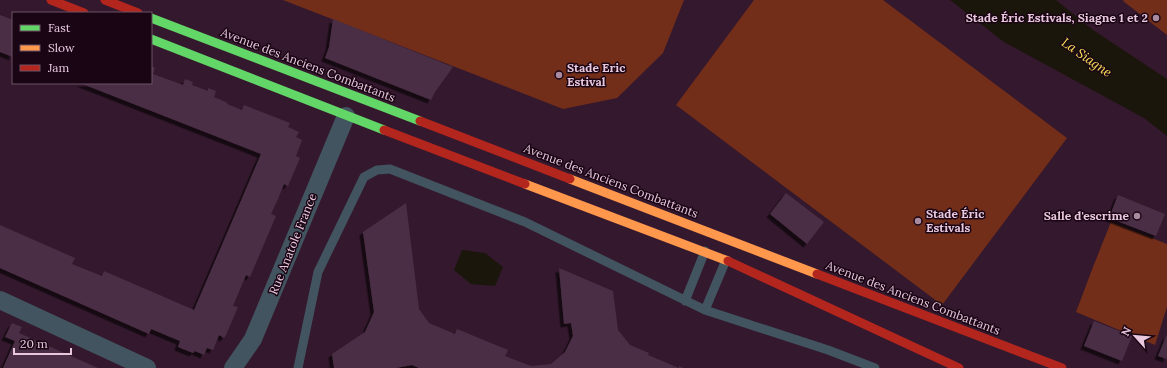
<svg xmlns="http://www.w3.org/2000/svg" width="1167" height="368" font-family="Lora,serif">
<defs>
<filter id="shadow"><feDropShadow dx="-3.5" dy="3.5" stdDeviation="0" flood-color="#0009"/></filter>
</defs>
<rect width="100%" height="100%" fill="#34182d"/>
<path fill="#732e19" d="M283,0H684L663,53L617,98L563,109Z
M754,0H883L1067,138L942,305L676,105Z
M1124,0H1167V35L1123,1Z
M1111,222L1167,244V307L1155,345L1076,312L1093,267Z"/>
<path fill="#1b160b" d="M950,0H1056L1093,30L1167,79V136L1144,118L1004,42Z
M462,250L485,253L503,267L495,286L471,284L454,270Z"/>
<path fill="#4a2f44" filter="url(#shadow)" d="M0,15L13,20V57L0,52Z
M333,19L453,67L435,92L431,100L325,58L329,47Z
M151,66L155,68L153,74L183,85L185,79L193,82L192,85L208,91V88L216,91L214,97L228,103L227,104L242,110L244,105L290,123L288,127L299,132L296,137L302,140L296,156L300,158L288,186L284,184L278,199L271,214L276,216L250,277L246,275L233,306L238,307L226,335L224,338L219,335L213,350L207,348L204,355L195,351L193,353L178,347L180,341L151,329L149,334L0,268V225L75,258L72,264L102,276L104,271L194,310L261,154L80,83H151Z
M786,193L824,222L807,244L770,214Z
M1118,195L1165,214L1156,236L1109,218Z
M406,203L419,309L429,323L455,334L457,329L508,350L505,356L531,366L551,364L565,352L573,336L571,323L564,324L559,268L613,291L618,330L630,345L649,353L648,355L679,368V366L683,368H419L412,365L396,368H334L332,354L365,332L374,312L363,232Z
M1094,321L1132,336L1122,361L1084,346Z
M12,323L22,327L19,333L98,368H3L15,341L5,337Z
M1167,334V359L1158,356Z"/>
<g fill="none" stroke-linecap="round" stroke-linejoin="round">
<path stroke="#41545f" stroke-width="9" d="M685,301L705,251
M705,310L726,260
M298,368L318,272L364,177L377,170L390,169L525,222L705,310L828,350L875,368"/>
<path stroke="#41545f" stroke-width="18" d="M0,300L147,368
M233,368L253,339L346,116"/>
<path stroke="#63d668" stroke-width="9" d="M151,18L420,121
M151,39L384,130"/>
<path stroke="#ff974d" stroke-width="9" d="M570,179L817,274
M525,184L728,261"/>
<path stroke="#b3261e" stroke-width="9" d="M51,0L84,13
M105,0L138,13
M420,121L570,179
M384,130L525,184
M728,261L959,368
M817,274L1062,368"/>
</g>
<g fill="#aa8a9f" stroke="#1a0514" stroke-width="1.5">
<circle cx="1156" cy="18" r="4"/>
<circle cx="559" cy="75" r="4"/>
<circle cx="1137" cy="216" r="4"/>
<circle cx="918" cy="221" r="4"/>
</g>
<g text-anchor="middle" stroke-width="3" stroke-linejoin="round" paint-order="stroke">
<g font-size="12" font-weight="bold" fill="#e9c8dd" stroke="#1a0514" text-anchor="end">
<text x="1148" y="22">Stade Éric Estivals, Siagne 1 et 2</text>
<text x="567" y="72" text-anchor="start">Stade Eric<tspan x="567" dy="14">Estival</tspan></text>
<text x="926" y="218" text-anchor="start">Stade Éric<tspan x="926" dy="14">Estivals</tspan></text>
<text x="1129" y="220">Salle d'escrime</text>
</g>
<g font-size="12" fill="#e9c8dd" stroke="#1a0514">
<text transform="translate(308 65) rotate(21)" y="4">Avenue des Anciens Combattants</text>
<text transform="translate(611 181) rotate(21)" y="4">Avenue des Anciens Combattants</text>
<text transform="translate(293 244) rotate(-68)" y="4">Rue Anatole France</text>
<text transform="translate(913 298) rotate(21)" y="4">Avenue des Anciens Combattants</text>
</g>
<g font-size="13" font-style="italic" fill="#f9e155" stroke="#1a0514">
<text transform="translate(1087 57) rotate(35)" y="5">La Siagne</text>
</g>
</g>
<rect x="12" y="12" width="140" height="72" fill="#1a0514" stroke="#6d5364"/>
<rect x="20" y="25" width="20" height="6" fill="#63d668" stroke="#6d5364"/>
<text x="48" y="32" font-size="12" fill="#e9c8dd">Fast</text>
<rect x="20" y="45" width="20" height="6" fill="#ff974d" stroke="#6d5364"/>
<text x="48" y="52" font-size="12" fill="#e9c8dd">Slow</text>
<rect x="20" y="65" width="20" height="6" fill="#b3261e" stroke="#6d5364"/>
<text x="48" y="72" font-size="12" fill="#e9c8dd">Jam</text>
<g transform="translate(1135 336) rotate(297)" stroke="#1a0514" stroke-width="3" paint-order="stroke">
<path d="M0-3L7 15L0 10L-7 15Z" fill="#e9c8dd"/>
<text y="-6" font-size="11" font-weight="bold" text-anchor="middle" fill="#e9c8dd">N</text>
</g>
<path d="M14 348v6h57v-6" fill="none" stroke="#e9c8dd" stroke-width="2"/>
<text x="20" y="348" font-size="12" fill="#e9c8dd" stroke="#1a0514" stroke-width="3" paint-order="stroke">20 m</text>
</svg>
